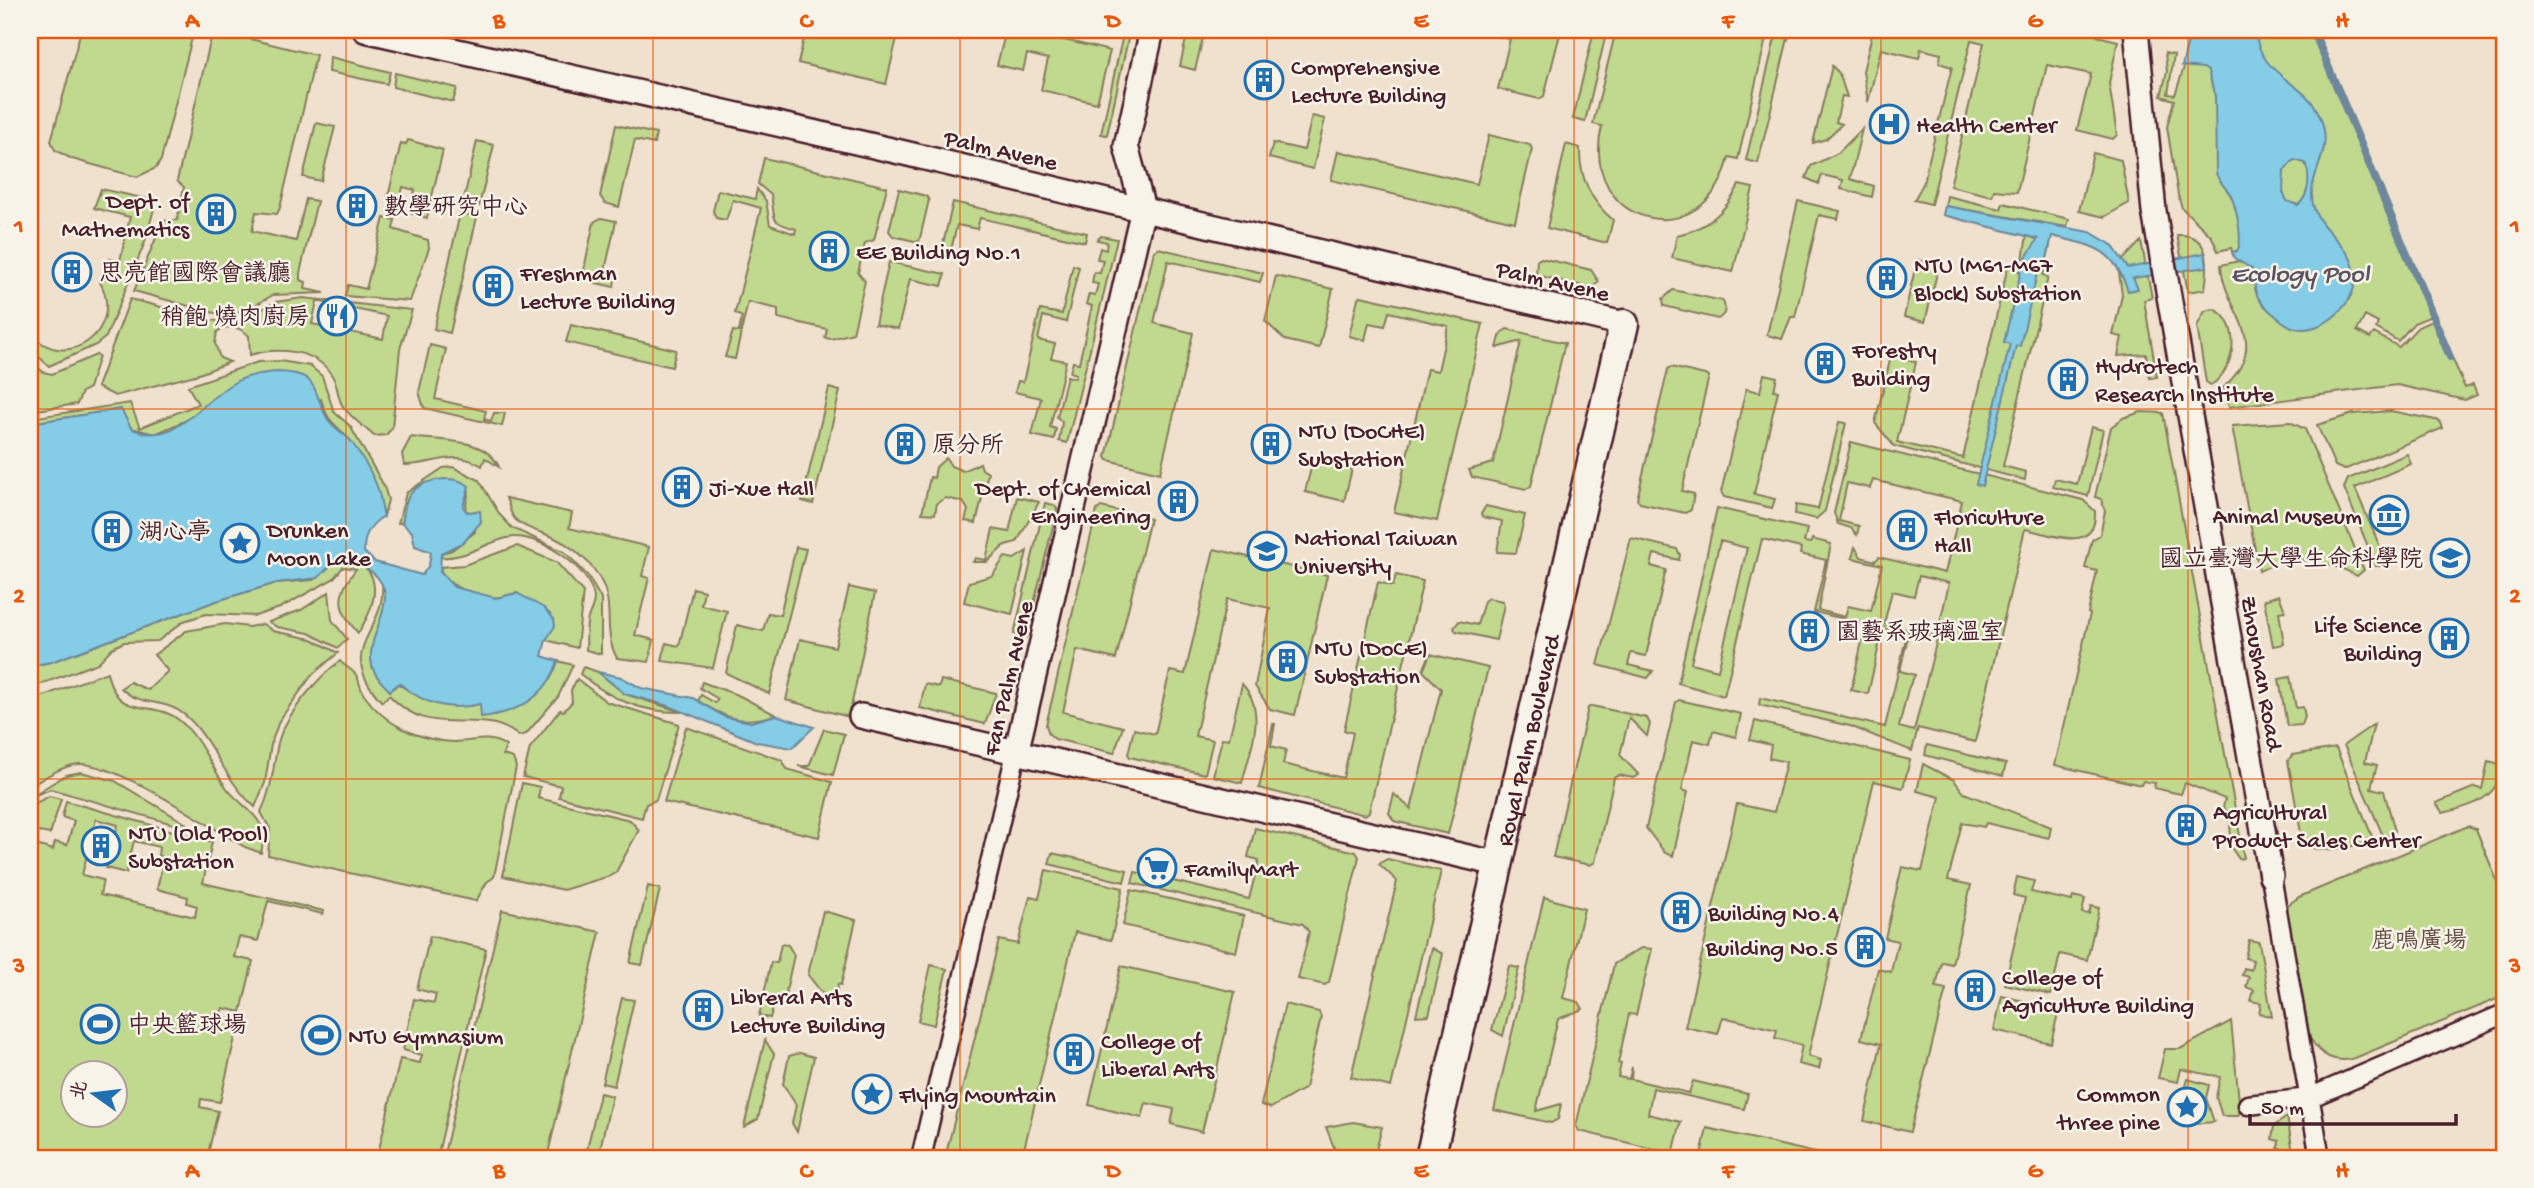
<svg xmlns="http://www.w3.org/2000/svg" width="2534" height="1188" font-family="'Gochi Hand','LXGW WenKai TC',sans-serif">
<rect width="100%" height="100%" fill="#f7f3e8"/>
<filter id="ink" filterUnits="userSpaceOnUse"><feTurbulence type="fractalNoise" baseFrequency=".0143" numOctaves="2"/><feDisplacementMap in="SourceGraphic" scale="14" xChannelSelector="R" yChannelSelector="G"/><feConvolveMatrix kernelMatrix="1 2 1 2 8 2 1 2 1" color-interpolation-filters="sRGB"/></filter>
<g filter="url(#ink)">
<path fill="#f0e1ce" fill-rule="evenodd" d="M30,30H2504V1158H30ZM74,1072H116V1114H74Z"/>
<path fill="#c1d98f" stroke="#867c5d" stroke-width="2" fill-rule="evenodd" d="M81,30H194L161,160L156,168L137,177L72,159L55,150L51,141Z
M806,30H899L886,84L798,63Z
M1006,30H1053L1052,37L1110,51L1097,103L1041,90L1048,59L1027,54L1023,71L997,65Z
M1124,30H1130L1107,135L1101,134Z
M1188,30H1205L1195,70L1180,66Z
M1471,30H1561L1544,96L1539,99L1498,89L1510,39Z
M1594,30H1607L1585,122L1573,119Z
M1616,30H1768L1738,159L1729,157C1706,258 1578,227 1602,126L1593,124Z
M1777,30H1790L1758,163L1746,160Z
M1870,30H2098L2097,36L2118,41L2109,83L2117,135L2113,139L2077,130L2091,74L2047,65L2017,192L1994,190L1992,196L1950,186L1984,43L1971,40L1931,204L1914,200L1923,184L1952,67L1939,63L1941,54L1921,49L1919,58L1881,49L1868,102L1863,71L1873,31Z
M2196,30H2314L2434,315L2414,323L2398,341L2376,328L2378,323L2365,316L2357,331L2370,338L2374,333L2399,347L2418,327L2436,319L2465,388L2473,385L2477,395L2465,400L2397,385L2229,407L2223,388C2275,340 2224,314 2221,265L2239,261L2237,251L2232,252L2231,248L2218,251L2212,237L2182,208L2178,195L2167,127L2174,100L2161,96L2167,72L2165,53L2174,55L2168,94L2175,95Z
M221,32L316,55L280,208L277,214L256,212L252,231L296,241L306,199L317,201L300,273V280L306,282L305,289L325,293L273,295L245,311L222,315L134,291L163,221L177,220L184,187L177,181L211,38Z
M330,57L390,72L387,84L329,72Z
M1832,66L1839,73L1847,97L1842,96L1836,122L1842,124L1826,139L1813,143Z
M395,73L457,88L453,102L393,87Z
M1312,116L1325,119L1313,169L1269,158L1273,143L1304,150Z
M316,123L335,127L321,181L303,177Z
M616,125L656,134L654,144L635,140L619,207L605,203L600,196Z
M1862,129L1850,179L1874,186L1872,197L1841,189L1843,180L1822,175L1819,184L1806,178L1811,166L1838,153Z
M1489,135L1530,145L1532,149L1515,222L1331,180L1338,151L1477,184Z
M408,140L443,150L427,218L410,213L415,190L403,187L400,200L388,197L401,143L406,144Z
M477,141L494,145L479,206L463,203Z
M1566,144L1580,148C1579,177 1591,201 1613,220L1607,243L1547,228Z
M2093,153L2121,160L2129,203L2104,217L2079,211Z
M764,158L887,187L874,240L865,243L858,273L865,281L853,333L831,339L825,338L827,329L778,318V309L748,302L735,359L725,357L733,331L739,332L742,317L735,313L761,208L733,200L726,220L716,218L713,211L718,190L755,199L757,189L766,201L770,225L795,234L796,229C768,221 776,220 771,195L758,184Z
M1739,185L1753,188L1733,272L1672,258L1677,235C1707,229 1726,212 1739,185Z
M101,189L151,200L155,205L145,242L106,337L96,345L49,366L30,349V332C64,375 126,331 100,282L105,279L110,259L120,261L130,217L94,208Z
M899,189L926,196L929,200L919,242L893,236L889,231Z
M1947,196L2001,209L2003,203L2069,219L2067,227L1945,206Z
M1798,201L1840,211L1838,219L1819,215L1795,317H1791L1782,339L1767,335Z
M953,202L1087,233L1085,242L980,218L977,229L957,225L951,250L942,248Z
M460,213L477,217L450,333L434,329Z
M384,218L395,220L393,229L428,240L429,248L410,301L345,296L348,285L366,289Z
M601,218L616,221L604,275L615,279L614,287L592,282L584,269L594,222Z
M2027,235L2050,246L2043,275L2048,277L2003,466L2026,472L2025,480L1894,446L1875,423L1891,356L1916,362L1897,442L1963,458L2008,266L2021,272Z
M2177,235C2211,233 2209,265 2205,289L2188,292Z
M1101,236L1117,239L1067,443L1059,441L1062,422L1057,417L1067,376L1075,378L1076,374L1070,372L1073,362L1079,363L1092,306L1086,304L1089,294L1095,295L1098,284L1092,283L1094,272L1100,273L1103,260L1097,259L1100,248L1106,250L1107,242L1097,240Z
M2141,241L2152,298L2144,300L2157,377L2150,378L2146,354L2118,356L2122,337L2113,335L2122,295L2118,265Z
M1158,248L1263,273L1260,282L1168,261L1154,323L1193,333L1160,473L1108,460L1106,457L1154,251Z
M1541,258L1591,270L1599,282L1591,288L1536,275L1537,260Z
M1917,260L1939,265L1925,322L1904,317Z
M889,262L945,274L942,286L910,279L898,329L875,324Z
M1073,265L1079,267L1066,322L1043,316L1038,340L1055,344L1051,358L1066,361L1050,427L1056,429L1054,440L1032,435L1041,398L1015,392L1018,381L1023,382L1040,310L1062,314Z
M1276,276L1333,289L1319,348L1285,340L1265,321Z
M1673,290L1723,301C1726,309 1726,314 1718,319L1664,306L1663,299Z
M1361,296L1483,324L1437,521L1394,512L1427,369L1438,371L1448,326L1389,312L1385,326L1369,323L1365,340L1349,336L1358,298Z
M303,298L412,310L400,349L392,428L386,435L374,436C364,427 350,417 342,405C337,396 338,383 331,374C315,349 276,347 250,355L249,336C241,327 227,324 217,332L215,343L220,358L230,362L199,374L115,396L97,387L130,299L224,323L245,319L275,302ZM317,301L387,316L383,339L312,324Z
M2214,309C2242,322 2236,370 2211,385L2206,382L2197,326L2205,311Z
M571,325L676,350L672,367L566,342Z
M1507,329L1565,343L1531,486L1526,489L1472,477L1469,470L1493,463L1521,341L1497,348L1501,333Z
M430,345L446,349L435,399L486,411L484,419L491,421L494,413H505L502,426L424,408L419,392Z
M96,355L99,356L89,388L82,392L77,404L30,411V360L43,372L52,374Z
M280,361L310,366L322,376L334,412L350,426L384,486L388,500L384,516C376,491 366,462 349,440C334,420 330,428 321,399L196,416L155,434L131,428L120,409L30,423V418L130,403L140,428L198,404L188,386L258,362Z
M1671,367L1709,376L1682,491L1694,494L1691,510L1685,513L1640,503L1637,499L1668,369Z
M1764,374L1777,377L1774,390L1778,391L1754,494L1775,499L1772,508L1724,497L1721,492L1746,389L1760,392Z
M829,388L840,391L813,504L802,501Z
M2391,411L2440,421L2443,428L2344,470L2335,466L2317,425L2353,414Z
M2141,412L2163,413L2244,858L2239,859L2232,849L2229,813L2223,808L2225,799L2185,783L2181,794L2154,788L2155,783L2143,781L2141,785L2055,765L2090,614L2088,613L2097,571L2085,568L2092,540L2100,535L2105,511L2101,499L2095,497L2111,427L2123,418Z
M1839,422L1846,423L1825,511L1816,519L1795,514L1796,505L1818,509Z
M2290,422L2305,429L2364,570L2357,576C2327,559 2291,554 2259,571L2232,426Z
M2091,427L2103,430L2088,496L2053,487L2055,479L2077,484Z
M411,437C440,442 485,436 499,467L485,458L482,466C454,448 433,466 404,465L402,454Z
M1851,442L2083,500L2095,511C2097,555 2051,534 2025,529L1975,742L1918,728L1912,751L1850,726L1759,705L1760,698L1885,727L1907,634L1899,631L1900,628L1937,636L1949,583L1919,576L1914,596L1892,591L1884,624L1892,626L1891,630L1883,628L1868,694L1851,690L1866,624L1814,612L1826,560L1800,554L1801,548L1762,539L1724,696L1678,683L1717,508L1807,529L1804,542L1811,543L1812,539L1831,544L1818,610L1845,617L1848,606L1871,611L1882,565L1852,558L1855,547L1861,557L1875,561L1879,557L1945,573L1962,501L1873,480L1870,488L1847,483L1839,521L1859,526L1857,535L1851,528L1838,524L1834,513ZM1720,541L1747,548L1718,670L1691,663ZM1909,632L1937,639L1914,731L1899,727L1908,689L1915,675L1900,671Z
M2407,454L2411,464L2355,488L2388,566H2376L2344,488L2348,479Z
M946,458L951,466L963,471L980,463L982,469L988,473L976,523L965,521L968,510L963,502L946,498L937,503L935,514L922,513L930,477L934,478L936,467Z
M1313,460L1352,469L1344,501L1305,492Z
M453,467L479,480L500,515L512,528L565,552L588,576L601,599V654L586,650C587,640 585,628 588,618C590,611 594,606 594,598C591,567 536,531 507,538C485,543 465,559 441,557V553L452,550L475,532V511L471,513L465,510L469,491C453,474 419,477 407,501C404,507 404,517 402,523H398L406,493L443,468Z
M1017,497L1039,502L1017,542L1005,545L987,562H973L975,558L986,560L993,529L1009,532Z
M506,498L572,513L569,528L649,547L642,576L649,578L635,635L654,640L649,662L617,658C600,627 619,604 595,571C584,556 570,545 553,537C541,532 523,528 514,518C510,513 509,504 506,498Z
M1045,503L1054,505L1057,509L1026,637L1014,634Z
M1486,506L1525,515L1516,553L1497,552L1502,521L1483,517L1481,514Z
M1101,507L1150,519L1116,659L1077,650L1063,712L1123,727L1114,753L1055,739L1049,734L1046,725L1097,510Z
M1631,538L1677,549L1680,555L1679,560L1654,554L1651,566L1666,570L1646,656L1631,653L1628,665L1653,671L1648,678L1598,665Z
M517,546L556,562L583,592L577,648L546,640L550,614L517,593C511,594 506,596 501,597C482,600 443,587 440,567L464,565Z
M796,547L806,549L769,694L726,673L737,625L763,631L768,613L780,615Z
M1214,549L1327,575L1295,715L1270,709L1255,686L1270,608L1227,599L1195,736L1213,740L1205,774L1130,757L1128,754L1134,729L1155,734L1170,671L1185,674Z
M1027,551L1012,614L964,602L969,582L992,576L1005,557L1014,559Z
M338,558C387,562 378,603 358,633C336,608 336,595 356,569L343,567L333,579L280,608L255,616L206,614L184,621L158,641L124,642L112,648L98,663L30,688V666L51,662L216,601L277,583L313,580Z
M1396,575L1423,581L1369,812L1365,815L1259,788L1273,724H1275L1271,746L1286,750L1283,764L1343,778L1353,733L1344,730L1378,582L1393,586Z
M382,583C394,609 369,639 372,667C411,690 431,715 480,703L495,715C524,707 549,691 558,661L573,665L558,697L526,734L519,736C476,703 434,744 389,695L382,702C332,647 387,634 382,583Z
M849,587L875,593L849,717L786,700L800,639L835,647Z
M693,588L704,591L701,605L727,611L713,668L662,661L666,643L679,646Z
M329,592L332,620L347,639L338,648L309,633L277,627L269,622L301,610Z
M2279,595L2285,611L2279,612L2284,644L2273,646L2264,600Z
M1488,598L1502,601L1504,605L1496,640L1456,631L1454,628L1459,621L1477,625L1484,601Z
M225,624L249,627L263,624L273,631L312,639L338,653L312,675L279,721L271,744L265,783L255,807C224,780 212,738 185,715C165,698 139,707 121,688L130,682L148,690L168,671L154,655L186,631Z
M1430,654L1488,668L1448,834L1394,821L1389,813L1394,794L1411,809L1441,689L1423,671Z
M340,661C344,666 352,669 356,675C360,681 360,689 364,695C385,725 418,740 453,742C475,742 487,734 506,746L503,755L513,758L516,767L494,877L487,882L476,901L268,855L270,829L261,812C272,789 273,768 278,743C284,717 319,676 340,661Z
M583,667L598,672L625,694L682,712C642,713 610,699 580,674Z
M107,672C118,723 152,697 180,721C200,737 211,767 226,787C235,800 251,809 259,822C265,831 263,843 261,853L245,847C210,827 116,762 79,764C61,766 45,778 30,786V701Z
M2290,677L2296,708L2303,707L2305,717L2302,725L2287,726L2279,679Z
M577,679L607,702L679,724L656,800L646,804L642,818L559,797L561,786L523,777L530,748L560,710L564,711L572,702L571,690Z
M941,680L996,693L985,724L920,708L925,684L939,687Z
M702,682L740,696L776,715C741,725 728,719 698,701L701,695L715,703L718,699L700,688Z
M1242,684C1268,711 1250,751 1242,783L1213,776L1222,738L1229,739Z
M1679,700L1741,714L1736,737L1713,731L1710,744L1693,740L1682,790L1688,792L1673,856L1665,853L1646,828L1676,702Z
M1592,706L1647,718L1650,724L1647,736L1629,718L1620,755L1639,775L1633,778L1619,775L1614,778L1595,862L1590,865L1553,857L1588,708Z
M1755,721L1910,760L1903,788L1874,781L1808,1056L1821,1060L1819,1069L1798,1064L1802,1045L1775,1038L1777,1030L1723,1017L1718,1034L1685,1027L1737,804L1774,812L1786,762L1769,758L1771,745L1750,740Z
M2374,724L2365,762L2377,765L2371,788L2384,791L2395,831L2384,838L2344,745Z
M686,727L782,760L787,769L832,782L819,837L664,802Z
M824,729L844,734L833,775L798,766H809Z
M1927,745L2006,764L2003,776L1925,755Z
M2504,746C2504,793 2486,803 2443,813L2436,803L2475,787L2482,789L2488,761L2500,764Z
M2336,748L2374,841C2351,846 2325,856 2303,844L2288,761L2292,755Z
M1923,764L1954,780L1964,793L2051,827L2049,838L1986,823L1984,827L1962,823L1948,880L1971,885L1952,964L1942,962L1936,987L1946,989L1910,1132L1864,1121L1881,1044L1861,1039L1878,969L1891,972L1898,941L1885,938L1902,867L1922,871L1940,797L1917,791Z
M81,772L115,781L190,826L187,828L51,789L30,797L66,775Z
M522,783L540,787L538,798L630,820L639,830L616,872L610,876L563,890L503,876Z
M49,796L61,799L50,834L39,832L30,837V806Z
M66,801L212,842L203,883L324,911L323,914L268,901L258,941L239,937L234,957L253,961L241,1012L223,1008L220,1016L239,1021L220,1102L201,1099L200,1107L218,1111L207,1158H30V869L36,845L53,850L55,842L67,845L74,821L62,817ZM96,819L118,825L106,868L126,873L134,841L159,847L158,856L164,857L157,889L188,897L187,903L197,906L195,917L100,895L103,880L82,875ZM74,1072H116V1114H74Z
M2468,826L2476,829L2504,898V996L2355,1058C2334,1064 2321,1056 2310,1038L2287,912L2288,905L2299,897Z
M1255,828L1356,852L1359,857L1329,982L1325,985L1298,979L1309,932L1303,924L1132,883L1135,872L1249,899L1259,860L1248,857Z
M1052,853L1127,870L1124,882L1049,864Z
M1387,859L1441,871L1391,1087L1351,1077L1397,881L1379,864Z
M1046,870L1123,888L1111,940L1075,932L1022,1158H945L999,940L1018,944L1030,896L1039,898Z
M2017,877L2034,881L2031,892L2072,901L2073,896L2085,899L2082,913L2089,914L2091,906L2099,908L2087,960L2060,954L2051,995L2005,984L2025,898L2013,895Z
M648,886L660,889L642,965L630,963Z
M1131,890L1244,916L1236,952L1123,925Z
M1544,897L1584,909L1563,998L1579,1002L1583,1009L1558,1019L1536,1111L1561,1104L1558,1119L1551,1123L1494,1110Z
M502,910L600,932L547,1158H443Z
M823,911L856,920L841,985L838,984L835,999L826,998L808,975Z
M430,936L486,949L437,1158H377L400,1059L420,1063L422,1055L403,1050L414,999L434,1003L436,994L417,989Z
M2249,940L2259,942L2272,1017L2259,1013L2261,1003L2251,1001L2254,990L2246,987L2249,977L2242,975L2244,968L2251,970L2253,960L2245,958Z
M781,944L788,945L794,955L785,996L774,1004L770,1018L759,1016L771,962L777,963Z
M1432,948L1443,954L1429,1015L1416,1016Z
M1641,948L1652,949L1636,1015L1629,1014L1618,1063L1621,1064L1618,1077L1629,1079L1632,1067L1631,1079L1689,1093L1693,1081L1748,1094L1744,1109L1653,1088L1648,1114L1681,1122L1674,1150L1670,1153L1579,1131L1576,1126L1614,964Z
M931,965L947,969L934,1025L918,1021Z
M1121,966L1235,992L1202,1132L1171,1124L1174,1109L1146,1103L1142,1118L1089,1105Z
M1509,966L1519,968L1503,1036L1492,1030Z
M2002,996L2059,1009L2051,1043L1994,1030Z
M622,998L634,1000L614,1086L602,1083Z
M1285,1004L1319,1012L1321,1017L1305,1088L1271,1108L1261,1105Z
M2231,1021L2240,1111L2238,1116H2222L2216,1097L2220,1077L2181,1069L2178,1082L2158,1078L2165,1049H2180Z
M765,1040L774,1054L758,1119L744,1127Z
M800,1053L814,1057L797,1132L792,1123L796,1105L783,1084L789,1056Z
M2188,1079L2209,1085L2206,1098L2214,1122L2183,1125L2173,1122L2175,1109L2170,1107L2173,1095L2179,1097L2184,1093Z
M600,1093L612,1096L598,1158H585Z
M2287,1117L2294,1158H2284L2286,1150L2278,1148L2279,1141L2272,1139L2274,1126Z
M1353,1122L1382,1127L1374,1158L1337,1155L1326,1127Z
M1707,1128L1837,1158H1704L1701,1155Z"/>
<path fill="#85cde6" stroke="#6d879b" stroke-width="2" fill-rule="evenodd" d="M2191,30H2255C2260,77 2302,80 2318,112C2338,153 2306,171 2313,204C2319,233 2353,244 2355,275C2358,302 2323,335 2295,328C2286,326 2269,311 2262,303C2252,292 2256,281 2252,269L2234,258L2232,252L2237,251C2244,240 2236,208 2231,196C2227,188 2219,183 2216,173L2215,96L2208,71L2203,68L2182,66ZM2294,160L2305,163C2311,176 2309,196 2298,205L2287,201L2283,192L2284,171Z
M1945,206L2090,232L2112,245L2128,268L2205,253L2207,267L2133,278L2138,289L2128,291C2113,247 2094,246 2052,236L2044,271L2038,270L2020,346H2016L1982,486L1976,484L2010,344L2004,342L2023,262L2038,239L1943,215Z
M277,372C319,373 311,387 327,418C332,427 344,433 351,441C361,455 372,472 378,489C381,498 381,507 384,516C369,525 364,535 364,552L375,562L422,575L429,565L431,552L415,546L412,532L402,523C404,515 404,504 409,496C421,478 454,474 469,486L463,507L467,512L480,511L481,522L464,542L441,553L440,572L454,587L496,598L517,593L544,608L554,619L555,626L546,640L542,656L558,661C547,697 518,713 481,717L480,704C449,712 423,704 399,683L390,691C383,684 374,675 372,665C364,633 405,599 372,572C361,564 352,559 338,558L318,578L277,583L216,601L51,662L30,666V423L121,409L131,428C172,449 200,404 230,385C244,376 260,373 277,372ZM109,518L123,522L125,536L115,544L102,540L100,526Z
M598,672L621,677L641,688L693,698L725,717L751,722L776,715L814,727L792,748L757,742L669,706L625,694Z"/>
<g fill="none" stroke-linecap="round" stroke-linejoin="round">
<path stroke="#6d879b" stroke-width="8" d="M2313,30L2450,357"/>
<defs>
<path id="pedestrian" d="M2271,876L2320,1158
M2248,1105L2309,1098L2504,1014
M921,1158L1016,753"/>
<path id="minor" d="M365,30L900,152L1624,324
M2136,30L2154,211L2271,876
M861,716L1498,864
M1016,753L1143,209L1126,146L1152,30"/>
<g id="tertiary">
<path id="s1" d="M1430,1158L1624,324"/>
</g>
</defs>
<use href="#pedestrian" stroke="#4a1f2b" stroke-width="23"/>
<use href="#minor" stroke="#4a1f2b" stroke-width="28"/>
<use href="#tertiary" stroke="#4a1f2b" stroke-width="33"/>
<use href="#pedestrian" stroke="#f7f3e8" stroke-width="18"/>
<use href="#minor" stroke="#f7f3e8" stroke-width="23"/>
<use href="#tertiary" stroke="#f7f3e8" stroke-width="28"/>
</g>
</g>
<path fill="none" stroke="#e8590c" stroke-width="2" stroke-opacity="0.55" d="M346,30V1158M653,30V1158M960,30V1158M1267,30V1158M1574,30V1158M1881,30V1158M2188,30V1158M30,409H2504M30,779H2504"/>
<defs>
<symbol id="building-ring" viewBox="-11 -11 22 22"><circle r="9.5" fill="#f7f3e8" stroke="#1f6fb2" stroke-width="1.5"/><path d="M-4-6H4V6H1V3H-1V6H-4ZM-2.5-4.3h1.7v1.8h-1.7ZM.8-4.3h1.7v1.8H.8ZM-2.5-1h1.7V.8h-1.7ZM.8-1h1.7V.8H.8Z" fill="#1f6fb2"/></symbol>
<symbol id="hospital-ring" viewBox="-11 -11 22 22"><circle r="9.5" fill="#f7f3e8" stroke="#1f6fb2" stroke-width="1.5"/><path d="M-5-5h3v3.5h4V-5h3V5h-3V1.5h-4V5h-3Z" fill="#1f6fb2"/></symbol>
<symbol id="restaurant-ring" viewBox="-11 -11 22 22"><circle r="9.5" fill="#f7f3e8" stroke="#1f6fb2" stroke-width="1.5"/><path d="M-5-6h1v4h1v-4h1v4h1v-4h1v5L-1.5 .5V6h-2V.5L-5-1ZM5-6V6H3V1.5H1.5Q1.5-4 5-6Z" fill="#1f6fb2"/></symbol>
<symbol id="museum-ring" viewBox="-11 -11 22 22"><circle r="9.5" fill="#f7f3e8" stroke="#1f6fb2" stroke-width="1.5"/><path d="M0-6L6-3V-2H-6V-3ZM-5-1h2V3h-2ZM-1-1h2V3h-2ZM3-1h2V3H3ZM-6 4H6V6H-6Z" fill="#1f6fb2"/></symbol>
<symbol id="sight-ring" viewBox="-11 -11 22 22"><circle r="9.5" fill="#f7f3e8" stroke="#1f6fb2" stroke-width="1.5"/><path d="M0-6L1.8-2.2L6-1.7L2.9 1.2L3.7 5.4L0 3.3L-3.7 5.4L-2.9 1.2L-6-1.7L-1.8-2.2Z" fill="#1f6fb2"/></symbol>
<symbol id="university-ring" viewBox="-11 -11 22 22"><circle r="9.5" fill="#f7f3e8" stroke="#1f6fb2" stroke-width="1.5"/><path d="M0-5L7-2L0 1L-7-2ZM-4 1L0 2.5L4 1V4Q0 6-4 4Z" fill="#1f6fb2"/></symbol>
<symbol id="supermarket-ring" viewBox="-11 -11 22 22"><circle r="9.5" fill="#f7f3e8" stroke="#1f6fb2" stroke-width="1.5"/><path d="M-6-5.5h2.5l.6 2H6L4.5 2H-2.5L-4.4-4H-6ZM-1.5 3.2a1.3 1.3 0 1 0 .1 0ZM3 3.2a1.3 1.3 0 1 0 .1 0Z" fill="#1f6fb2"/></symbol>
<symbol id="stadium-ring" viewBox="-11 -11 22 22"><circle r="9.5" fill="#f7f3e8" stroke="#1f6fb2" stroke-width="1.5"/><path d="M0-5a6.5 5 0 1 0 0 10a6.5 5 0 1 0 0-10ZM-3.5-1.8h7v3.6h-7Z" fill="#1f6fb2"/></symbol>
</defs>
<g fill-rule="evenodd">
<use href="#building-ring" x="1242" y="58" width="44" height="44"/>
<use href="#hospital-ring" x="1867" y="102" width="44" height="44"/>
<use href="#building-ring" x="335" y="184" width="44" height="44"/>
<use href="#building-ring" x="194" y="192" width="44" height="44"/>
<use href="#building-ring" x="807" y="229" width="44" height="44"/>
<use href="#building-ring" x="50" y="250" width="44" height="44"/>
<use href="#building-ring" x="1865" y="256" width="44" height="44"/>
<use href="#building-ring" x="471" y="264" width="44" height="44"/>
<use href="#restaurant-ring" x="315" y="294" width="44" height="44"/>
<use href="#building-ring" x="1803" y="341" width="44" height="44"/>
<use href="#building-ring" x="2046" y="357" width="44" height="44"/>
<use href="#building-ring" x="883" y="422" width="44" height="44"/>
<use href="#building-ring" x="1249" y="422" width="44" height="44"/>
<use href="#building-ring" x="660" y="465" width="44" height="44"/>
<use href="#building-ring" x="1156" y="479" width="44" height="44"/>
<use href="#museum-ring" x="2367" y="493" width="44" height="44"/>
<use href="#building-ring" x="1885" y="508" width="44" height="44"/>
<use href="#building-ring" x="90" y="509" width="44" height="44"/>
<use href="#sight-ring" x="218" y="521" width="44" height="44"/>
<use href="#university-ring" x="1245" y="529" width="44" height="44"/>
<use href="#university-ring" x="2428" y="536" width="44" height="44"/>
<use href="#building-ring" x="1787" y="609" width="44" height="44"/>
<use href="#building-ring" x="2427" y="616" width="44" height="44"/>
<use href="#building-ring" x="1265" y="639" width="44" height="44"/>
<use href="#building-ring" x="2164" y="803" width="44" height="44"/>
<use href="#building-ring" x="79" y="824" width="44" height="44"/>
<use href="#supermarket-ring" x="1135" y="846" width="44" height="44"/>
<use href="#building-ring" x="1659" y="890" width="44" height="44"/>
<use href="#building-ring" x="1843" y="925" width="44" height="44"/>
<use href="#building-ring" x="1953" y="968" width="44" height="44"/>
<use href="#building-ring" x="681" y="988" width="44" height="44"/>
<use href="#stadium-ring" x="78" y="1002" width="44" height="44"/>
<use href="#stadium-ring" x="299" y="1013" width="44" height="44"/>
<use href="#building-ring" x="1052" y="1032" width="44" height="44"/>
<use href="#sight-ring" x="850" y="1072" width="44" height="44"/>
<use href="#sight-ring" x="2165" y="1085" width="44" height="44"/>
</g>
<g text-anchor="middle" stroke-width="5" stroke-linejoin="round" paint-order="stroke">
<g font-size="24" fill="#4a1f2b" stroke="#f7f3e8" text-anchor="start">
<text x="1291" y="74">Comprehensive<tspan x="1291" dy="28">Lecture Building</tspan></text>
<text x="1916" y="132">Health Center</text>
<text x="189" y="208" text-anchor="end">Dept. of<tspan x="189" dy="28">Mathematics</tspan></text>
<text x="384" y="214">數學研究中心</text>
<text x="856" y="259">EE Building No.1</text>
<text x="1914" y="272">NTU (M61-M67<tspan x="1914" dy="28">Block) Substation</tspan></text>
<text x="99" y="280">思亮館國際會議廳</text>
<text x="520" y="280">Freshman<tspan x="520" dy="28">Lecture Building</tspan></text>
<text x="310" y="324" text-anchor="end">稍飽 燒肉廚房</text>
<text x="1852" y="357">Forestry<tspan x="1852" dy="28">Building</tspan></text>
<text x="2095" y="373">Hydrotech<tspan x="2095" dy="28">Research Institute</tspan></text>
<text x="1298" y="438">NTU (DoCHE)<tspan x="1298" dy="28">Substation</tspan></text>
<text x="932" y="452">原分所</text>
<text x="709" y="495">Ji-Xue Hall</text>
<text x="1151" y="495" text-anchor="end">Dept. of Chemical<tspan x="1151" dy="28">Engineering</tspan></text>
<text x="2362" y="523" text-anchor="end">Animal Museum</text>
<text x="1934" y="524">Floriculture<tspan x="1934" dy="28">Hall</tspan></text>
<text x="267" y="537">Drunken<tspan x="267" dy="28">Moon Lake</tspan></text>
<text x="139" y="539">湖心亭</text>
<text x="1294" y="545">National Taiwan<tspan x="1294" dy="28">University</tspan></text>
<text x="2423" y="566" text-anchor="end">國立臺灣大學生命科學院</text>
<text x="2422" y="632" text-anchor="end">Life Science<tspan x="2422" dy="28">Building</tspan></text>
<text x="1836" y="639">園藝系玻璃溫室</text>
<text x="1314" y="655">NTU (DoCE)<tspan x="1314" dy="28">Substation</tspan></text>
<text x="2213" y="819">Agricultural<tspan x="2213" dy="28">Product Sales Center</tspan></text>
<text x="128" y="840">NTU (Old Pool)<tspan x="128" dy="28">Substation</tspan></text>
<text x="1184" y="876">FamilyMart</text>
<text x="1708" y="920">Building No.4</text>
<text x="1838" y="955" text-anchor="end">Building No.5</text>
<text x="2002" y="984">College of<tspan x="2002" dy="28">Agriculture Building</tspan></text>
<text x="730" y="1004">Libreral Arts<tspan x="730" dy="28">Lecture Building</tspan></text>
<text x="127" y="1032">中央籃球場</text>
<text x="348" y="1043">NTU Gymnasium</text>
<text x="1101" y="1048">College of<tspan x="1101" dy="28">Liberal Arts</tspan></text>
<text x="2160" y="1101" text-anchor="end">Common<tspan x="2160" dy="28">three pine</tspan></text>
<text x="899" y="1102">Flying Mountain</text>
</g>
<g font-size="24" fill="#4a1f2b" stroke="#f7f3e8">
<text transform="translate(1001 149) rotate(13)" y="8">Palm Avene</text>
<text transform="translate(1553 280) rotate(13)" y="8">Palm Avene</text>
<text transform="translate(2263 673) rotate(80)" y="8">Zhoushan Road</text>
<text transform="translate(1007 678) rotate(-77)" y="8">Fan Palm Avene</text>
<text dy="8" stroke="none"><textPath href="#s1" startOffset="429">Royal Palm Boulevard</textPath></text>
</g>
<g font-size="24" fill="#684e44" stroke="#f7f3e8">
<text x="2419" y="947">鹿鳴廣場</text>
</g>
<g font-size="26" font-style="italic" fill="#5c5363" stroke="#f7f3e8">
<text x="2300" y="281">Ecology Pool</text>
</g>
</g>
<rect width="2534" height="1188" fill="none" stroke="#f7f3e8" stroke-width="77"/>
<g transform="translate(94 1094) rotate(284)"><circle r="33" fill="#f7f3e8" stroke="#b29e9c" stroke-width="2"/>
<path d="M0-5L12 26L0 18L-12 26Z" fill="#1f6fb2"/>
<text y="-10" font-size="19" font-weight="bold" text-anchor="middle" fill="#4a1f2b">北</text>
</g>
<path d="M2250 1114v10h206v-10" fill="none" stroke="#4a1f2b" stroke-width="3.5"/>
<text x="2261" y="1114" font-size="21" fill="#4a1f2b" stroke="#f7f3e8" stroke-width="5" paint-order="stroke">50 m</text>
<rect x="38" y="38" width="2458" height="1112" fill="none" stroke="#e8590c" stroke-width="2.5"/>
<g font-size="23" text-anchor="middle" font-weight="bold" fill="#e8590c">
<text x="192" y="27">A</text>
<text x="499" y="27">B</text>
<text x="806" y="27">C</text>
<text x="1113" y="27">D</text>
<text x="1421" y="27">E</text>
<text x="1728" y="27">F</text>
<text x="2035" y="27">G</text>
<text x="2342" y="27">H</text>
<text x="19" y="232">1</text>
<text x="2515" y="232">1</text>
<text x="19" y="602">2</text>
<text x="2515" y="602">2</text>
<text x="19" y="972">3</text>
<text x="2515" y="972">3</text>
<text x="192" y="1177">A</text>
<text x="499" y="1177">B</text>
<text x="806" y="1177">C</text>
<text x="1113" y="1177">D</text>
<text x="1421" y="1177">E</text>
<text x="1728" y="1177">F</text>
<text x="2035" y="1177">G</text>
<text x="2342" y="1177">H</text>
</g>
</svg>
